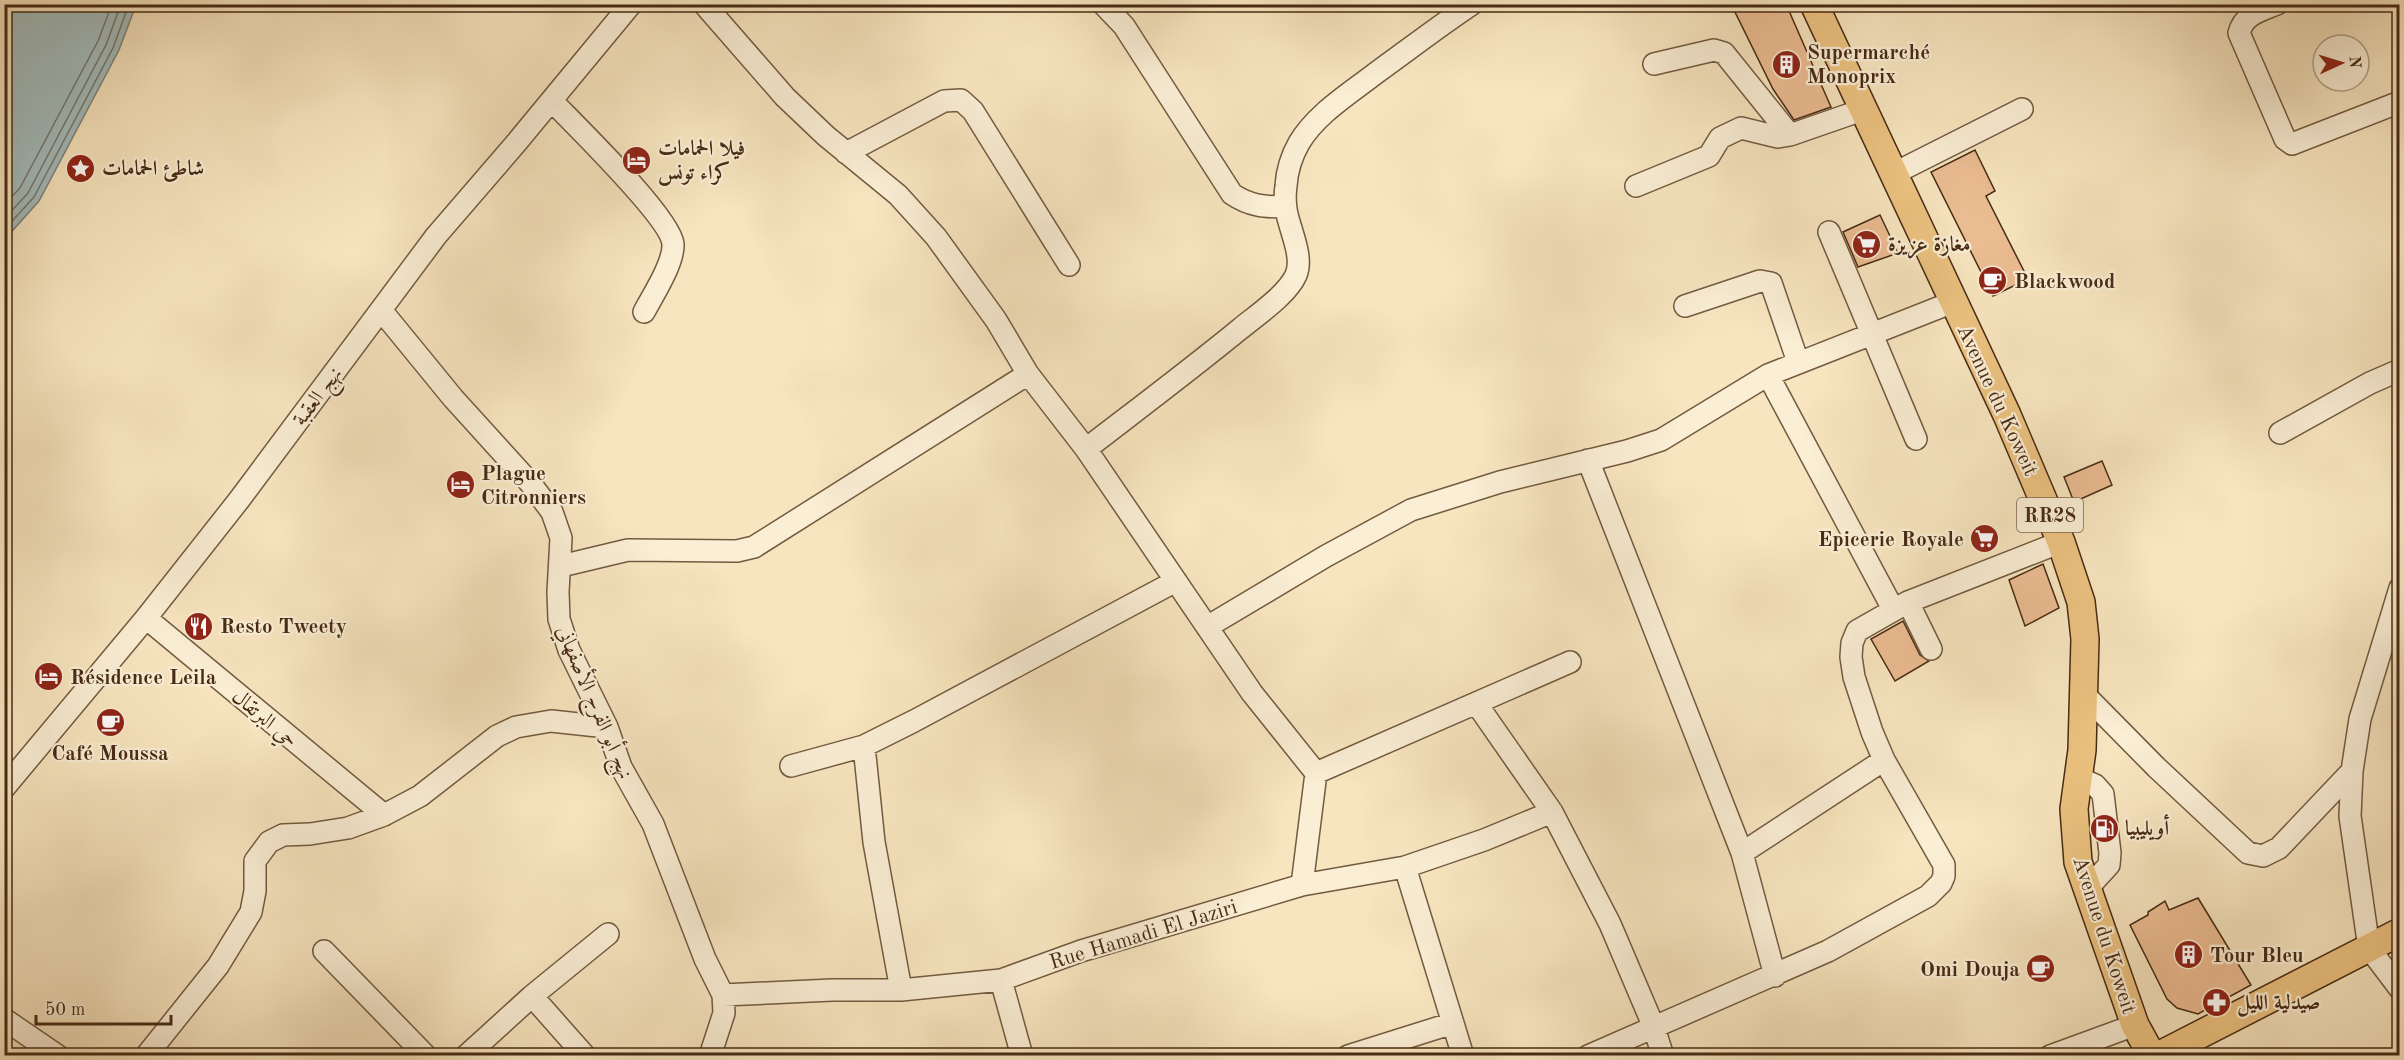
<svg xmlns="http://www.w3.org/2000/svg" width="2404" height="1060" font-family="'Old Standard TT',Amiri,serif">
<rect width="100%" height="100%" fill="#f7e5bf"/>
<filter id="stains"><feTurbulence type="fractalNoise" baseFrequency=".00333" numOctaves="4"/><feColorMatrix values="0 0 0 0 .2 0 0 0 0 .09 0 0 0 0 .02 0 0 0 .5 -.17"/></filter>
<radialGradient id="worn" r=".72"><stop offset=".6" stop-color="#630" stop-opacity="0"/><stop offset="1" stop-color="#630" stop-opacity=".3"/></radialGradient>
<path fill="#a2bcbd" stroke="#7e827a" stroke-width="1.5" d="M5,4L136,5L119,50L39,201L5,239Z"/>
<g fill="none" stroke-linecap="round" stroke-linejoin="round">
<path stroke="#747469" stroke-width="1.5" d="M4,205L20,188L98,41L112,4
M4,219L28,193L106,45L121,4
M4,230L34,197L113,48L129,4"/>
</g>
<path fill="#ecbc92" stroke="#472b15" stroke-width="1.5" d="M1731,4H1786L1831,107L1794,120L1773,89Z
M1975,150L1995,191L1986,196L2028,279L1993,296L1931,172Z
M1880,215L1898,253L1858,267L1843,232Z
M2102,461L2112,485L2074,502L2064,477Z
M2043,564L2059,608L2025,626L2009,580Z
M1903,621L1920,655L1929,661L1895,681L1871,639Z
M2198,898L2251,985L2198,1014L2177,1008L2167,999L2130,925L2148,915V912L2165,901L2169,910Z"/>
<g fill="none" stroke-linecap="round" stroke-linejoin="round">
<defs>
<path id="minor" d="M704,4L785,97L826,136L898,195L936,237L996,320L1028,374L1086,449L1252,693L1316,773L1302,885
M1103,4L1124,26L1232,194C1250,206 1264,207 1285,207
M2277,4C2260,11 2244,14 2239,33L2285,139L2292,144L2400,102
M1654,64L1714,50L1724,53L1790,135
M552,101C574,124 671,218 673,244C674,263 653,295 644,312
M846,153L944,101L961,100L973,111L1069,265
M1893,174L2022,109
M1636,186L1709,156L1720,138L1741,128L1778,137L1790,135L1862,110
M1829,232L1916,439
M1685,306L1760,281L1771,283L1798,362
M381,310L453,398L531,484L552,512L561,538L558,592L559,619L569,650L607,727L621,767L653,824L705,959L723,995L724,1013L710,1056
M1768,375L1893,609
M2280,433L2370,383L2400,370
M1086,449C1138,409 1190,370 1240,329C1257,315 1287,295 1296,275C1304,256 1289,229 1286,209C1285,202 1285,193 1286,186C1287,170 1291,157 1299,143C1316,114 1349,94 1376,73C1408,50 1439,26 1472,4
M1588,460L1742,853L1775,976
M561,566L628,550L737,551L754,547L1028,374
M2400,588L2360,719L2352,771L2350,816L2369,948L2400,989
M1908,602L1931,649
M146,618L384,815
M1207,627L1326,556L1411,510L1500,482L1627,451L1661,440L1768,375L1953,302
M2083,693L2156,767L2248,853L2263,856L2279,848L2352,771
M1476,703L1552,812L1610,924L1653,1025L1663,1056
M864,746L874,842L901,990
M791,766L864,746L914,721L1176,581
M1316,773L1570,662
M2077,777L2095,785L2103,794L2110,853L2109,865L2086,890
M4,788L146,618L239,500L436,236L517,142L631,4
M1742,853L1884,760
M1405,867L1463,1056
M324,951L426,1056
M1001,980L1022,1056
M723,995L832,990H901L1001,980L1081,951L1302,885L1405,867L1484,840L1552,812
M532,996L585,1056
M4,1019L58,1056
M146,1056L218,966L251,912L255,891V861L269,842L283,835L310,834L348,828L384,815L420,796L497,736L516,727L551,721L607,727
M466,1056L532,996L608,934
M1348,1056L1453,1023
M1588,1056L1828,951L1928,896L1941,883L1944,876V865L1884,760L1872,732L1854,677L1851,657L1852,643L1857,631L1908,602L2061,542
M2050,1056L2135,1025"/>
<path id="major" d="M1814,4L2007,415L2061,542L2081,602L2085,639L2082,750L2074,809L2078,862L2135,1025L2152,1056
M2158,1056L2400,932"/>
</defs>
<use href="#minor" stroke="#735a40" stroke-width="24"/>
<use href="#major" stroke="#472b15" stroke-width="30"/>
<use href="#minor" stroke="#faeed5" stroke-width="21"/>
<use href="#major" stroke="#ecc280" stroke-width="27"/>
</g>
<defs>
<symbol id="building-disc" viewBox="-11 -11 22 22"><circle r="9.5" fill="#8f2418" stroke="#faeed5"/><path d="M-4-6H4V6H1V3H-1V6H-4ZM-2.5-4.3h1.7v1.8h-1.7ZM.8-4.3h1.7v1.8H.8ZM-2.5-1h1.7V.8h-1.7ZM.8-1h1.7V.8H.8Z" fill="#fff"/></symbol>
<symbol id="hotel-disc" viewBox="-11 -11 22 22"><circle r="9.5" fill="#8f2418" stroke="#faeed5"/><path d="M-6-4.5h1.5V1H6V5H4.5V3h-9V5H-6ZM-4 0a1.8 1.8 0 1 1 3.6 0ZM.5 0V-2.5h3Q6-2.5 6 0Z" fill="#fff"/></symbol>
<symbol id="sight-disc" viewBox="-11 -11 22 22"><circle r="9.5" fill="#8f2418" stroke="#faeed5"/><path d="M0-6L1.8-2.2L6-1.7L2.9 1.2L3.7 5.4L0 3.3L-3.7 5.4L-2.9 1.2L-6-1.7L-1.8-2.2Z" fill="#fff"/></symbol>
<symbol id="supermarket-disc" viewBox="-11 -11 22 22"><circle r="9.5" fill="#8f2418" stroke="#faeed5"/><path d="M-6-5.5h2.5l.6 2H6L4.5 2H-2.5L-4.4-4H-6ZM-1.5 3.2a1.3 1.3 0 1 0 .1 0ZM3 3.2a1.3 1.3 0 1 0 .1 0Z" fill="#fff"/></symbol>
<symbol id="cafe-disc" viewBox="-11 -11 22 22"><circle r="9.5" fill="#8f2418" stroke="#faeed5"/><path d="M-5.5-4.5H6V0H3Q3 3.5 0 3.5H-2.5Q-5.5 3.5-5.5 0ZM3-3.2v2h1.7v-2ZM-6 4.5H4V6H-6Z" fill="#fff"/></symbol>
<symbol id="restaurant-disc" viewBox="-11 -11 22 22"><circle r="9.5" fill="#8f2418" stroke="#faeed5"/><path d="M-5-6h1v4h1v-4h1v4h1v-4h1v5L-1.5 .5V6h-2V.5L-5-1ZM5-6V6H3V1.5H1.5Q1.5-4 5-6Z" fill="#fff"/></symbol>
<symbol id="fuel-disc" viewBox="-11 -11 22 22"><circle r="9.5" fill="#8f2418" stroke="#faeed5"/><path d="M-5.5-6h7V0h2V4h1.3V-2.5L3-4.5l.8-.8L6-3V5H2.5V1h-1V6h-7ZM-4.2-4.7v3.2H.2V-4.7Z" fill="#fff"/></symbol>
<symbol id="pharmacy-disc" viewBox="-11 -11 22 22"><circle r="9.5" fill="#8f2418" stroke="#faeed5"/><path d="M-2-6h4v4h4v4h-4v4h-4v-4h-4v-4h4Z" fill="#fff"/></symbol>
</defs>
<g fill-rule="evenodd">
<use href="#building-disc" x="1770" y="48" width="33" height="33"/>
<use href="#hotel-disc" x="620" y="144" width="33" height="33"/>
<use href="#sight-disc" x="64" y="152" width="33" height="33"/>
<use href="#supermarket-disc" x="1850" y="228" width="33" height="33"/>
<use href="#cafe-disc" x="1976" y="264" width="33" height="33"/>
<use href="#hotel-disc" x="444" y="468" width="33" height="33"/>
<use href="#supermarket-disc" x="1968" y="522" width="33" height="33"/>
<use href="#restaurant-disc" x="182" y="610" width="33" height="33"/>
<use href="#hotel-disc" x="32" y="660" width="33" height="33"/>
<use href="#cafe-disc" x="94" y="706" width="33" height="33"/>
<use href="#fuel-disc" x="2088" y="812" width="33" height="33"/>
<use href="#building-disc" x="2172" y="938" width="33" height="33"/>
<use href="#cafe-disc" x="2024" y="952" width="33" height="33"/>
<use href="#pharmacy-disc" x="2200" y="986" width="33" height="33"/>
</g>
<g text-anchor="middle" stroke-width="4.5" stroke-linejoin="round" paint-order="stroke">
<rect fill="#faeed5" stroke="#7d664f" stroke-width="1.5" x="2017" y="498" width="66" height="34" rx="4.5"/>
<g font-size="20" font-weight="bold" fill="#472b15">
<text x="2050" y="522">RR28</text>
</g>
<g font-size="21" font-weight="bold" fill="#472b15" stroke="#faeed5" text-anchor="start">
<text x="1807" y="59">Supermarché<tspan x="1807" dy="24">Monoprix</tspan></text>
<text x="658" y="155">فيلا الحمامات<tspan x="658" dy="24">كراء تونس</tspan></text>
<text x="102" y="175">شاطئ الحمامات</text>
<text x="1888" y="251">مغازة عزيزة</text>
<text x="2014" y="288">Blackwood</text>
<text x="481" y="480">Plague<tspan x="481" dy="24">Citronniers</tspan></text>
<text x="1964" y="546" text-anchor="end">Epicerie Royale</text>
<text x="220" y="633">Resto Tweety</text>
<text x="70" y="684">Résidence Leila</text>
<text x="110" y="760" text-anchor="middle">Café Moussa</text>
<text x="2125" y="835">أويليبيا</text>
<text x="2210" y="962">Tour Bleu</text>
<text x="2020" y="976" text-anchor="end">Omi Douja</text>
<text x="2237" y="1009">صيدلية الليل</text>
</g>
<g font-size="21" fill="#472b15" stroke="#faeed5">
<text transform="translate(317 396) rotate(-53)" y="7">نهج العقبة</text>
<text transform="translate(1998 400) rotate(65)" y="7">Avenue du Koweit</text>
<text transform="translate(595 702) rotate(67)" y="7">نهج أبو الفرج الأصفهاني</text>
<text transform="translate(265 718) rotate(40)" y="7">حي البرتقال</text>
<text transform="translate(1143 934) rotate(-17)" y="7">Rue Hamadi El Jaziri</text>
<text transform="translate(2105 935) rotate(72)" y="7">Avenue du Koweit</text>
</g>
</g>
<rect width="2404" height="1060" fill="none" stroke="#f7e5bf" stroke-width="24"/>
<rect x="6" y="6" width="2392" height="1048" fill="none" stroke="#472b15" stroke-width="3"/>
<rect x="12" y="12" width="2380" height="1036" fill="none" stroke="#472b15" stroke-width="1.5"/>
<g transform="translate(2341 63) rotate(86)"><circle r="28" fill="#faeed5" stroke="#b2a088" stroke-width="1.5"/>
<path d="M0-4.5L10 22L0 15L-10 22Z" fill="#8f2418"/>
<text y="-9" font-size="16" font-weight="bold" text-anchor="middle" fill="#472b15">N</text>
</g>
<path d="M36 1015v9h135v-9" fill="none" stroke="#472b15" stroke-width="3"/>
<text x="45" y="1015" font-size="18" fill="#472b15" stroke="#faeed5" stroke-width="4.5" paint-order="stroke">50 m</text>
<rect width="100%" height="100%" filter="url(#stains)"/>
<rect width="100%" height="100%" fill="url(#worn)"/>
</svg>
